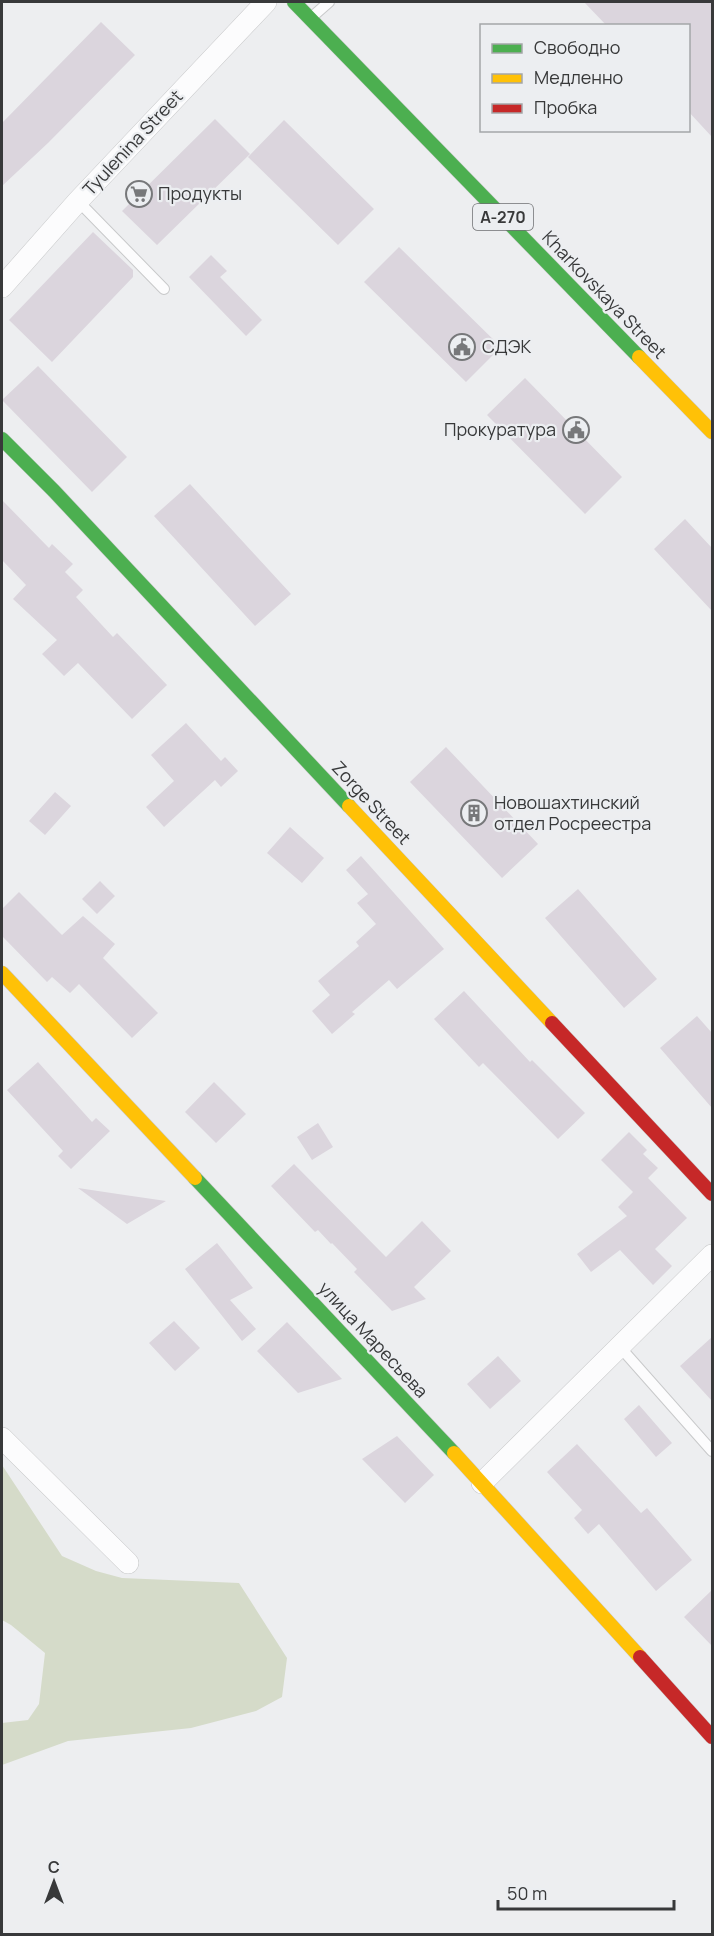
<svg xmlns="http://www.w3.org/2000/svg" width="714" height="1936" font-family="Manrope,sans-serif">
<rect width="100%" height="100%" fill="#edeef0"/>
<path fill="#d5dbc9" d="M2,1465L62,1556L96,1571L122,1578L239,1583L287,1658L282,1697L256,1711L191,1728L68,1741L2,1765V1723L28,1720L39,1704L45,1653L11,1625L2,1620Z"/>
<path fill="#dbd5dd" d="M584,2H712V137L688,111V26H607Z
M101,22L135,55L48,143L2,186V123Z
M215,119L250,154L157,245L122,211Z
M284,120L374,209L338,245L248,157Z
M93,232L133,270V277L52,362L9,320Z
M399,247L501,347L466,382L364,282Z
M211,255L227,271L220,277L262,320L246,336L189,277Z
M38,366L127,457L92,492L2,400Z
M525,378L622,477L585,514L487,415Z
M190,484L291,594L255,626L154,516Z
M2,500L49,548L52,544L73,564L65,572L83,590L76,597L113,637L117,633L167,685L132,719L78,663L64,676L42,654L57,640L13,599L26,585L2,560Z
M685,519L712,548V611L654,549Z
M186,723L221,761L225,757L238,771L221,787L215,780L164,827L146,807L174,781L151,755Z
M446,747L538,844L502,878L410,782Z
M55,792L71,806L45,835L29,821Z
M290,827L324,858L302,883L267,853Z
M361,856L444,949L397,989L389,980L352,1012L355,1014L332,1034L312,1011L330,995L318,981L359,946L356,942L376,924L357,903L368,894L346,870Z
M100,881L115,896L97,914L82,899Z
M578,889L657,979L624,1008L545,918Z
M19,892L62,935L83,916L115,944L103,958L158,1013L132,1038L79,984L70,993L52,977L47,982L2,936V909Z
M464,991L530,1062L532,1060L585,1113L558,1139L483,1063L479,1067L434,1019Z
M697,1016L712,1033V1108L660,1048Z
M38,1062L92,1122L96,1118L110,1131L71,1169L58,1156L63,1151L7,1090Z
M214,1082L246,1114L216,1143L185,1112Z
M318,1123L333,1147L312,1160L297,1137Z
M629,1132L647,1150L643,1154L658,1168L648,1178L687,1218L655,1249L672,1266L653,1285L620,1250L591,1272L577,1254L627,1216L618,1207L633,1192L601,1160Z
M294,1164L386,1257L422,1221L451,1251L414,1287L426,1299L392,1311L354,1272L357,1269L332,1243L331,1244L318,1230L315,1232L271,1186Z
M78,1188L118,1194L166,1201L127,1224Z
M217,1243L253,1288L230,1300L256,1329L242,1341L185,1269Z
M174,1321L200,1348L175,1371L149,1343Z
M287,1322L342,1379L298,1393L257,1351Z
M712,1337V1401L680,1366Z
M498,1356L521,1381L490,1409L467,1384Z
M639,1405L672,1443L656,1457L624,1419Z
M397,1436L434,1475L405,1503L362,1459Z
M577,1444L641,1513L647,1508L692,1560L656,1591L599,1524L588,1534L574,1518L582,1510L547,1472Z
M712,1590V1646L684,1617Z"/>
<g fill="none" stroke-linecap="round" stroke-linejoin="round">
<defs>
<path id="lane" d="M313,16L329,2
M78,201L164,289
M620,1347L712,1451"/>
<path id="street" d="M2,287L78,201L266,2
M2,1438L128,1563
M482,1483L712,1255"/>
<path id="fast" d="M294,2L639,357
M2,439L54,491L349,806
M195,1178L454,1453"/>
<path id="slow" d="M639,357L712,432
M349,806L552,1023
M2,973L195,1178
M454,1453L640,1657"/>
<path id="jam" d="M552,1023L712,1194
M640,1657L712,1737"/>
</defs>
<use href="#lane" stroke="#c8c9ca" stroke-width="12"/>
<use href="#street" stroke="#c8c9ca" stroke-width="22"/>
<use href="#fast" stroke="#c8c9ca" stroke-width="15"/>
<use href="#slow" stroke="#c8c9ca" stroke-width="15"/>
<use href="#jam" stroke="#c8c9ca" stroke-width="15"/>
<use href="#lane" stroke="#fcfcfd" stroke-width="10"/>
<use href="#street" stroke="#fcfcfd" stroke-width="21"/>
<use href="#fast" stroke="#4caf50" stroke-width="14"/>
<use href="#slow" stroke="#ffc107" stroke-width="14"/>
<use href="#jam" stroke="#c62828" stroke-width="14"/>
</g>
<defs>
<symbol id="supermarket-ring" viewBox="-11 -11 22 22"><circle r="9.5" fill="#eceef1" stroke="#77787a" stroke-width="1.5"/><path d="M-6-5.5h2.5l.6 2H6L4.5 2H-2.5L-4.4-4H-6ZM-1.5 3.2a1.3 1.3 0 1 0 .1 0ZM3 3.2a1.3 1.3 0 1 0 .1 0Z" fill="#77787a"/></symbol>
<symbol id="civic-ring" viewBox="-11 -11 22 22"><circle r="9.5" fill="#eceef1" stroke="#77787a" stroke-width="1.5"/><path d="M-.6-6.5H3V-4.5H.6V-3L4-1V1h2V6H-6V1h2V-1L-.6-3ZM-1.2 2.5V6h2.4V2.5Z" fill="#77787a"/></symbol>
<symbol id="building-ring" viewBox="-11 -11 22 22"><circle r="9.5" fill="#eceef1" stroke="#77787a" stroke-width="1.5"/><path d="M-4-6H4V6H1V3H-1V6H-4ZM-2.5-4.3h1.7v1.8h-1.7ZM.8-4.3h1.7v1.8H.8ZM-2.5-1h1.7V.8h-1.7ZM.8-1h1.7V.8H.8Z" fill="#77787a"/></symbol>
</defs>
<g fill-rule="evenodd">
<use href="#supermarket-ring" x="124" y="179" width="30" height="30"/>
<use href="#civic-ring" x="447" y="332" width="30" height="30"/>
<use href="#civic-ring" x="561" y="415" width="30" height="30"/>
<use href="#building-ring" x="459" y="798" width="30" height="30"/>
</g>
<g text-anchor="middle" stroke-width="4.5" stroke-linejoin="round" paint-order="stroke">
<rect fill="#eceef1" stroke="#6e6f71" stroke-width="1.5" x="473" y="204" width="60" height="26" rx="4.5"/>
<g font-size="16" font-weight="bold" fill="#38393a">
<text x="503" y="223">А-270</text>
</g>
<g font-size="18" fill="#38393a" stroke="#eceef1">
<text transform="translate(133 143) rotate(-47)" y="6">Tyulenina Street</text>
<text transform="translate(604 295) rotate(46)" y="6">Kharkovskaya Street</text>
<text transform="translate(371 803) rotate(47)" y="6">Zorge Street</text>
<text transform="translate(373 1340) rotate(47)" y="6">улица Маресьева</text>
</g>
<g font-size="18" fill="#38393a" stroke="#eceef1" text-anchor="start">
<text x="158" y="200">Продукты</text>
<text x="482" y="353">СДЭК</text>
<text x="556" y="436" text-anchor="end">Прокуратура</text>
<text x="494" y="809">Новошахтинский<tspan x="494" dy="21">отдел Росреестра</tspan></text>
</g>
</g>
<rect width="714" height="1936" fill="none" stroke="#38393a" stroke-width="6"/>
<rect x="480" y="24" width="210" height="108" fill="#eceef1" stroke="#a4a6a8" stroke-width="1.5"/>
<rect x="492" y="44" width="30" height="9" fill="#4caf50" stroke="#a4a6a8" stroke-width="1.5"/>
<text x="534" y="54" font-size="18" fill="#38393a">Свободно</text>
<rect x="492" y="74" width="30" height="9" fill="#ffc107" stroke="#a4a6a8" stroke-width="1.5"/>
<text x="534" y="84" font-size="18" fill="#38393a">Медленно</text>
<rect x="492" y="104" width="30" height="9" fill="#c62828" stroke="#a4a6a8" stroke-width="1.5"/>
<text x="534" y="114" font-size="18" fill="#38393a">Пробка</text>
<g transform="translate(54 1882)" stroke="#eceef1" stroke-width="4.5" paint-order="stroke">
<path d="M0-4.5L10 22L0 15L-10 22Z" fill="#38393a"/>
<text y="-9" font-size="16" font-weight="bold" text-anchor="middle" fill="#38393a">С</text>
</g>
<path d="M498 1900v9h176v-9" fill="none" stroke="#38393a" stroke-width="3"/>
<text x="507" y="1900" font-size="18" fill="#38393a" stroke="#eceef1" stroke-width="4.5" paint-order="stroke">50 m</text>
</svg>
